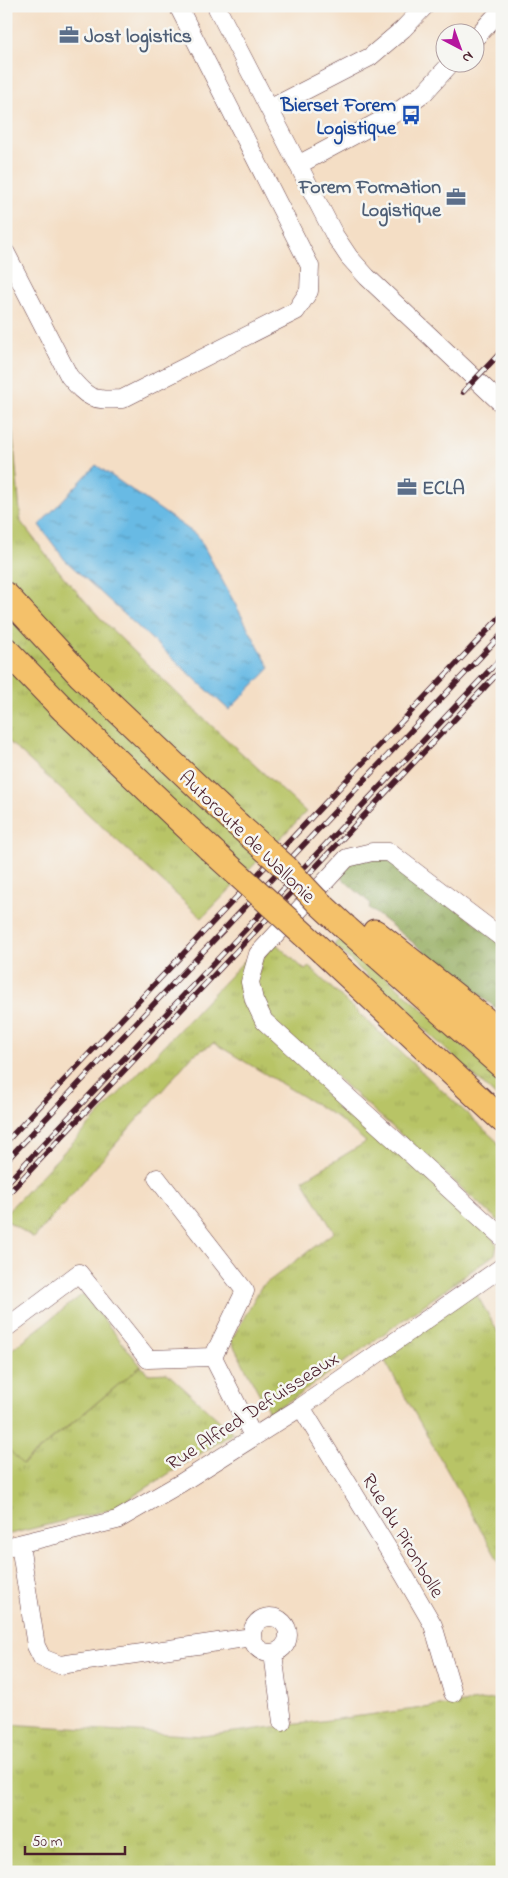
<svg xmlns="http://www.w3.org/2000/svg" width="508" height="1878" font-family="'Indie Flower',sans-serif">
<defs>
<pattern id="grass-tufts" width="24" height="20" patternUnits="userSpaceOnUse" patternTransform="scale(1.25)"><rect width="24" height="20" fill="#b8c466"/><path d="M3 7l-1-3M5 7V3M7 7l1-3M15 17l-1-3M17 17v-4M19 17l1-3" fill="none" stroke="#a0a859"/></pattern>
<pattern id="forest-crowns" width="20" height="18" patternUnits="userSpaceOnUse" patternTransform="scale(1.25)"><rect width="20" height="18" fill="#92aa5b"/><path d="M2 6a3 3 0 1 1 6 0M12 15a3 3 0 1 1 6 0" fill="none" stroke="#798a4b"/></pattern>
<pattern id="water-ripples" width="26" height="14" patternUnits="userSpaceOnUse" patternTransform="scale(1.25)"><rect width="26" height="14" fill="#68bae4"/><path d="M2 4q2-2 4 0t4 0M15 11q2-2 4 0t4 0" fill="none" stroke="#5897b9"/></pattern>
</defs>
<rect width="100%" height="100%" fill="#f6f6f2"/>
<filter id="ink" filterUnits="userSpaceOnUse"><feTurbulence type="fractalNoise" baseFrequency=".02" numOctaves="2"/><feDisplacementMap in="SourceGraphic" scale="10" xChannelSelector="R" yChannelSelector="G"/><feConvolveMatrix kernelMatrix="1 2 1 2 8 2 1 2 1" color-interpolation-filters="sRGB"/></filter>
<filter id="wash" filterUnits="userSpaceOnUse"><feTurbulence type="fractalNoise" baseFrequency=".0096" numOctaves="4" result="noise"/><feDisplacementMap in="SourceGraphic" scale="20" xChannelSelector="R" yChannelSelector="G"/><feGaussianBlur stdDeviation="1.12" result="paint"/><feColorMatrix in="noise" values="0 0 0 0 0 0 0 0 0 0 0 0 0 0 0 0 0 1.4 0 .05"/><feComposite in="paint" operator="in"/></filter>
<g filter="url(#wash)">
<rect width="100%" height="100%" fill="#f4dec5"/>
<path fill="url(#grass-tufts)" stroke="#817248" d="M6,360L21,522L63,576L102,620L189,705L306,812L202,918L6,739Z
M341,937L502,1080V1102L334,945Z
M274,942L305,970L309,967L502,1146V1224L267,1016L256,983L262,960Z
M247,958L242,979L248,1005L484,1225L497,1245L495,1254L294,1398L269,1412L231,1341L261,1287L334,1232L303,1180L366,1142L335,1116L214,1043L193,1055L34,1238L6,1220V1213Z
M469,1281L502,1339V1567L381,1354Z
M141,1366L148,1374L167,1373L233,1433L113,1509L6,1535V1446L23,1464Z
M502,1698V1872H6V1724L203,1736Z"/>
<path fill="url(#forest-crowns)" stroke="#6e6443" d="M382,859L396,863L502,943V1013L369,908L370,903L336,873L355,860Z"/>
<path fill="#b8c466" stroke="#817248" d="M83,1294L141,1366L22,1464L6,1446V1354Z"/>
<path fill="url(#water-ripples)" stroke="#596c88" d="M96,465L198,536L270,668L229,710L65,560L39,525Z"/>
</g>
<g filter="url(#ink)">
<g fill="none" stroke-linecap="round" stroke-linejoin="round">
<defs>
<path id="minor" d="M216,6L335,236L349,257L367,277L502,404
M476,37L502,9
M269,109L370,57L403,29L425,6
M298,165L397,112L425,92L452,62
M6,253L69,376C88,399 92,401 122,399L296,311L309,291L310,266L178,6
M502,938L389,852H372L347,858L258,954L250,982L254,1000L264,1021L502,1237
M157,1178L245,1291L213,1357
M6,1328L79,1273L148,1359L213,1357L253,1436
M301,1407L404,1575L433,1625L453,1693
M20,1545L36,1646L42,1658L60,1665L252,1637
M6,1547L117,1520L181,1483L301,1407L502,1267
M252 1635a18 18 0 1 1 36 0a18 18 0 1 1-36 0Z
M273,1653L282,1722"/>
<path id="highway" d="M6,595L81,676L237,824
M6,650L64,710L209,848
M345,927L502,1066
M375,932L502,1033
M323,952L502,1120"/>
</defs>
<use href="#minor" stroke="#643c42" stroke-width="19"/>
<use href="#highway" stroke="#643c42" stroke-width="27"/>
<use href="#minor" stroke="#fff" stroke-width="18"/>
<use href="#highway" stroke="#f4c16a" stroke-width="25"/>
<defs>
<path id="rail" d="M463,392L502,351
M6,1142L502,615
M6,1161L502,634
M6,1184L502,657
M6,1196L502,669"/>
</defs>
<use href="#rail" stroke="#4a1f2b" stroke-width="5.5"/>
<use href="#rail" stroke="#f6f6f2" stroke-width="4" stroke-dasharray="11" stroke-linecap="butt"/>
<defs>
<path id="highway-bridge" d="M237,824L285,867L316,900L345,927
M209,848L323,952"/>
</defs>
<use href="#highway-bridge" stroke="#643c42" stroke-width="27" stroke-linecap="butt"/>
<use href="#highway-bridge" stroke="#f4c16a" stroke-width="25"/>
</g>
</g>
<defs>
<symbol id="office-bare" viewBox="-9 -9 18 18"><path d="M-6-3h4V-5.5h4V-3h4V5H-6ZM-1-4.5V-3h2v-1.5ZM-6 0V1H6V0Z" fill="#5c6f8a" stroke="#f6f6f2" stroke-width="2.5" paint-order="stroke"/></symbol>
<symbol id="bus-bare" viewBox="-9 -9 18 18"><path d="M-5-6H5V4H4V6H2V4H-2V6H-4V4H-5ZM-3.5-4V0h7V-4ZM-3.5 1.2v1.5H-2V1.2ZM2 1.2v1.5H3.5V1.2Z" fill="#1a4fb4" stroke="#f6f6f2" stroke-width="2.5" paint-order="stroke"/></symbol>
</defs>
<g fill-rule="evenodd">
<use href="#office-bare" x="55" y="21" width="28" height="28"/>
<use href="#bus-bare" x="397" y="101" width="28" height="28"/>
<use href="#office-bare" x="442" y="183" width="28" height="28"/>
<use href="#office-bare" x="393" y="473" width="28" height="28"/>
</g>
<g text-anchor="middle" stroke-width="5" stroke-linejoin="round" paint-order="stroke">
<g font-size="20" font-weight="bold" fill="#4e5e75" stroke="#f6f6f2" text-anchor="start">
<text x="84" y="42">Jost logistics</text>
<text x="441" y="193" text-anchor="end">Forem Formation<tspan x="441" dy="23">Logistique</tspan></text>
<text x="422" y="494">ECLA</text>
</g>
<g font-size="20" font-weight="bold" fill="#164399" stroke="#f6f6f2" text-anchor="end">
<text x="396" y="111">Bierset Forem<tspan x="396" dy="23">Logistique</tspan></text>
</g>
<g font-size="20" fill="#4a1f2b" stroke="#f6f6f2">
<text transform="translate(248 836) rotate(44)" y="7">Autoroute de Wallonie</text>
<text transform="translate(252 1410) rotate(-33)" y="7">Rue Alfred Defuisseaux</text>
<text transform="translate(404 1535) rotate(59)" y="7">Rue du Pironbolle</text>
</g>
</g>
<rect width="508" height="1878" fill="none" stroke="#f6f6f2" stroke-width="25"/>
<g transform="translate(460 48) rotate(139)"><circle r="24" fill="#f6f6f2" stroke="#b1a0a2"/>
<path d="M0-4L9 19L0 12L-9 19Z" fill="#b5179e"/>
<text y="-8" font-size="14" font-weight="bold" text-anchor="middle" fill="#4a1f2b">N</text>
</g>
<path d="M25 1846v8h100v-8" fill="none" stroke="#4a1f2b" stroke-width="2.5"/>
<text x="32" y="1846" font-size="15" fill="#4a1f2b" stroke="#f6f6f2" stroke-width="4" paint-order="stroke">50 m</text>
</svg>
